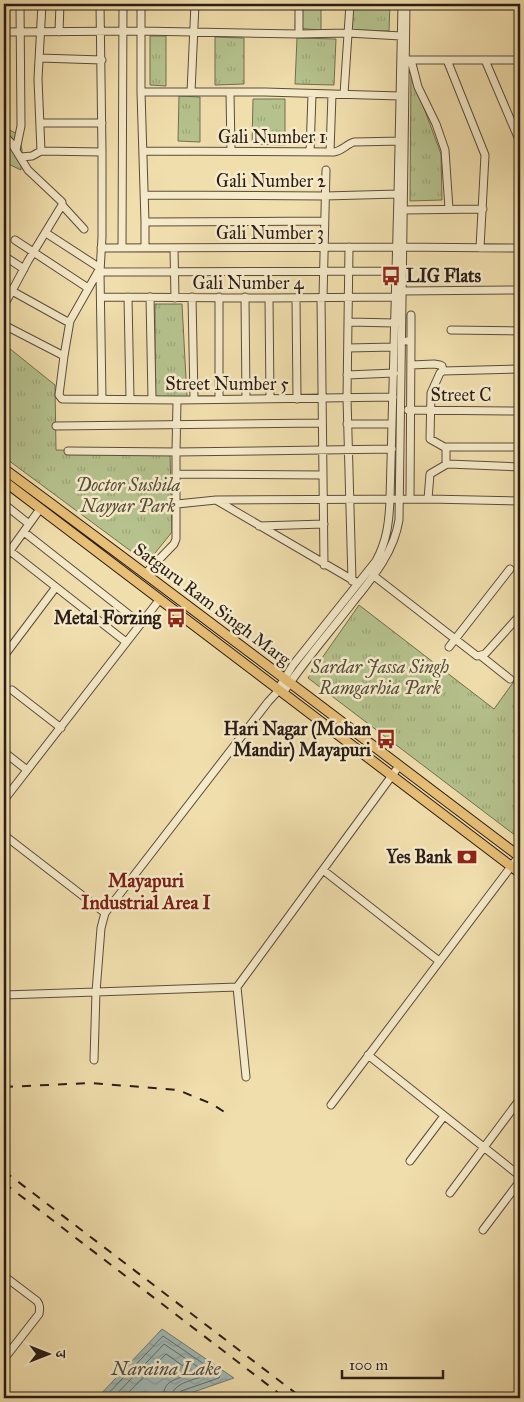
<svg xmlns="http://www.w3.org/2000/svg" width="524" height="1402" font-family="'IM FELL Great Primer','Noto Serif Devanagari',serif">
<defs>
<pattern id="park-tufts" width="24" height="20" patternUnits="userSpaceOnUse" patternTransform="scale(1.25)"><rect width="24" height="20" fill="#b5c28d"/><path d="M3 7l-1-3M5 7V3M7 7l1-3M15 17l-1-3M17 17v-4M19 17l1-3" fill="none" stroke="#9ca679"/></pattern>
<pattern id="water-waves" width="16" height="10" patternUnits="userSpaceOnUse" patternTransform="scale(1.25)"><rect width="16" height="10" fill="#a0b9b6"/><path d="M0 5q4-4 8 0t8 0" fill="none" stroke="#8a9e9c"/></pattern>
</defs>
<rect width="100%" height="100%" fill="#f0deac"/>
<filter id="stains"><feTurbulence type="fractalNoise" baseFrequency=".004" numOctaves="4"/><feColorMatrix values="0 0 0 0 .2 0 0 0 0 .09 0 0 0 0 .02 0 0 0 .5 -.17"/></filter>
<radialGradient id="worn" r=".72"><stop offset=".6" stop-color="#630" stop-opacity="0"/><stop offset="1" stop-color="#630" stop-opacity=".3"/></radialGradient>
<path fill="url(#park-tufts)" stroke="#706f52" d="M296,4H321V30L295,28Z
M348,4H390L389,31H348Z
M150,36H166V86L150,85Z
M215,37L244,38V84L215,85Z
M297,38L336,39L334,85L295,84Z
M411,73L441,154L442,200L410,201Z
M179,96L200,97V142L178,141Z
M253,99H285V145L252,144Z
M4,127L19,135L22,150L21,170L4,162Z
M155,304H182L187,397L155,396Z
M4,344L55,385L56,450L170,452L172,532L147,563L4,457Z
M359,605L494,709L520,673V839L308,678Z"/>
<path fill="url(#water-waves)" stroke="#717a76" d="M162,1329L234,1378L176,1398H97Z"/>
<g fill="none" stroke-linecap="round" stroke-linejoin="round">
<path stroke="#656a66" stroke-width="1" d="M104,1398L163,1336L220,1375L219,1378L181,1391L178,1395L177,1398
M113,1398L164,1344L207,1373L205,1376C193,1380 172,1383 171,1398
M123,1398L166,1354L189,1370L190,1372C179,1382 164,1376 163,1398"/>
<defs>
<path id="minor" d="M42,4L38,79L41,151L102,152
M100,4L102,152V237L100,272L102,399
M141,4V92L145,222V248
M299,4V34
M4,32L141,31L299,34L348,33L401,36
M59,32L60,4
M39,58L102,60
M408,60H520
M411,60L418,87L436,124L445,150L449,209
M447,60L485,155L480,248
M485,60L520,142
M141,92H265L400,96
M191,92L195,4
M230,92L231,151
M344,94L350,4
M40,123H102
M4,135L12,144L28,170L62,202V205L28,261L12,291L4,286
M16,150L21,126L20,4
M143,151L334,152C342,151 347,144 354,142L402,141
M310,152L312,94
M330,152L332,94
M21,157L32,156L41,151
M144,195L325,196L398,194
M62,205L84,229
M403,210L483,209
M145,222L324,221
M15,240L88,288
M349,247L347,398L352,581
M101,248L396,247L520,248
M122,248L123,4
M174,248L175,298
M519,248L520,179
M4,256L24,269
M100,272L396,271
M402,291L520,290
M101,297L269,298L396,297
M128,297L130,399
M150,297L152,399
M192,297L194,399
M219,297V399
M245,297L246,399
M269,298L270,398
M296,298L297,399
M321,298L324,565
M323,298L326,170
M4,305L12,291L66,321H70L100,268L46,233
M349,322L395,323
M4,325L64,356L59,395L62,399L177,400L393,397
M451,330L520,331
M407,341L411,340V315
M348,348L394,347
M64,356L70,321
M411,365L434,364L440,365L442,366L443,371
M347,375L394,373
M177,400L176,452L392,449
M408,410L520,411
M347,424H392
M56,426L322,423
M520,447H447L446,448V462L448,464L520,467
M446,448L430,439L431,393L440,373L443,371L520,369
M68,451L176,452V539L174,544L146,573
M176,474L323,475
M410,499L411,340
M428,499L430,474L447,464
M216,500L428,499L520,501
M4,504L29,524
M177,504L216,500L356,582
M259,526L324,524
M24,532L141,624
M10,551L126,642
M4,559L40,509
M374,576L477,656L485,654L520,615
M449,647L510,569
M4,656L56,587
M481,656L510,679
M278,689L293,665L376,561C387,541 389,522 390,500L398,194L402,4
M12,690L61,728
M283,693C304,661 330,632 353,602C373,577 394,552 399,520L406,4
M4,752L27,770
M4,800L160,599
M4,835L105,913
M323,870L439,961
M4,995L96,992L101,928L105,913L268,702L279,690
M368,1055L520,1176
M94,1060L96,992L237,987
M246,1077L237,987L399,766
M331,1105L519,856
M410,1161L444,1116
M450,1193L520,1099
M483,1230L520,1181
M4,1276L37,1301C40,1305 40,1308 39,1314L4,1359"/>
<path id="major" d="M4,469C177,596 348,727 520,857
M4,481L520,873"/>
</defs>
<use href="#minor" stroke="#5c4c3c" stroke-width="9"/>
<use href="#major" stroke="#2a1c17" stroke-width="11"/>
<use href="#minor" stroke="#f5eac9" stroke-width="7"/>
<use href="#major" stroke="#e8bf76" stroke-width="9"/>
<path stroke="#2a1c17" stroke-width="2" stroke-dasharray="9 9" stroke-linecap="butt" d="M4,1087L91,1083L178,1090L212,1104L229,1115
M4,1171L302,1398
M4,1183L285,1398"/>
</g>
<defs>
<symbol id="bus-bare" viewBox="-9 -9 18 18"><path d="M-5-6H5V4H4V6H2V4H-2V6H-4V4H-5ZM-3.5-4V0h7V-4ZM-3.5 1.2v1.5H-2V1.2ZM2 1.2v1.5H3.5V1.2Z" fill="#8f2418" stroke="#f5eac9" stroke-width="2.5" paint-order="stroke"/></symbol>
<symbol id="bank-bare" viewBox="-9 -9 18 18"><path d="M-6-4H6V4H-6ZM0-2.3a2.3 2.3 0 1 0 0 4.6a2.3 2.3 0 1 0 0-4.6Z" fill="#8f2418" stroke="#f5eac9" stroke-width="2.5" paint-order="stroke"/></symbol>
</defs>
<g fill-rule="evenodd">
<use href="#bus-bare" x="377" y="262" width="28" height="28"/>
<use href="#bus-bare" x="162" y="604" width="28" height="28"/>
<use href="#bus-bare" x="372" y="725" width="28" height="28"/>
<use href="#bank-bare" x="453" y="843" width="28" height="28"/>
</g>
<g text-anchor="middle" stroke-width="5" stroke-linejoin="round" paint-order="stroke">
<g font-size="18" fill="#2a1c17" stroke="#f5eac9">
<text x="272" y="143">Gali Number 1</text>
<text x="271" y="187">Gali Number 2</text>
<text x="270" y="239">Gali Number 3</text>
<text x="248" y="289">Gali Number 4</text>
<text x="227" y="390">Street Number 5</text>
<text x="461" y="401">Street C</text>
<text transform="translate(212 604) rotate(37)" y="6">Satguru Ram Singh Marg</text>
</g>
<g font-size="18" font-weight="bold" fill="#2a1c17" stroke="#f5eac9" text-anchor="end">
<text x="406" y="282" text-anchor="start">LIG Flats</text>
<text x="161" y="624">Metal Forzing</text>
<text x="371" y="735">Hari Nagar (Mohan<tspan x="371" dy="21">Mandir) Mayapuri</tspan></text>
<text x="452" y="863">Yes Bank</text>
</g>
<g font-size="18" font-style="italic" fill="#544e3a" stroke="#f5eac9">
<text x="128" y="491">Doctor Sushila<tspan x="128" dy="21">Nayyar Park</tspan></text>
<text x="380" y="673">Sardar Jassa Singh<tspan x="380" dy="21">Ramgarhia Park</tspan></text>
</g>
<g font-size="19" font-weight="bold" fill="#7a1f14" stroke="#f5eac9">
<text x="146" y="887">Mayapuri<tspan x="146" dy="22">Industrial Area I</tspan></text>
</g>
<g font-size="19" font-style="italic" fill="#4d4b47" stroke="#f5eac9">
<text x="166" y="1375">Naraina Lake</text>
</g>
</g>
<rect width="524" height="1402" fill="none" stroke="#f0deac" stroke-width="20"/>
<rect x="5" y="5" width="514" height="1392" fill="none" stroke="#2a1c17" stroke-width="2.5"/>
<rect x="10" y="10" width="504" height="1382" fill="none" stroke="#2a1c17"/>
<g transform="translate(48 1354) rotate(90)" stroke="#f5eac9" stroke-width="4" paint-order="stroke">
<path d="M0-4L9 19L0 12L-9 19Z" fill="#2a1c17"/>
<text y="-8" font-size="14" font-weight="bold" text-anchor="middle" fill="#2a1c17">उ</text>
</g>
<path d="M342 1370v8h101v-8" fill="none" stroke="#2a1c17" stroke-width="2.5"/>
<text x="349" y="1370" font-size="15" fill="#2a1c17" stroke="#f5eac9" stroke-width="4" paint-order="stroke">100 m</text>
<rect width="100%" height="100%" filter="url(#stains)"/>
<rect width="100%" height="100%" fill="url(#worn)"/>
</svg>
